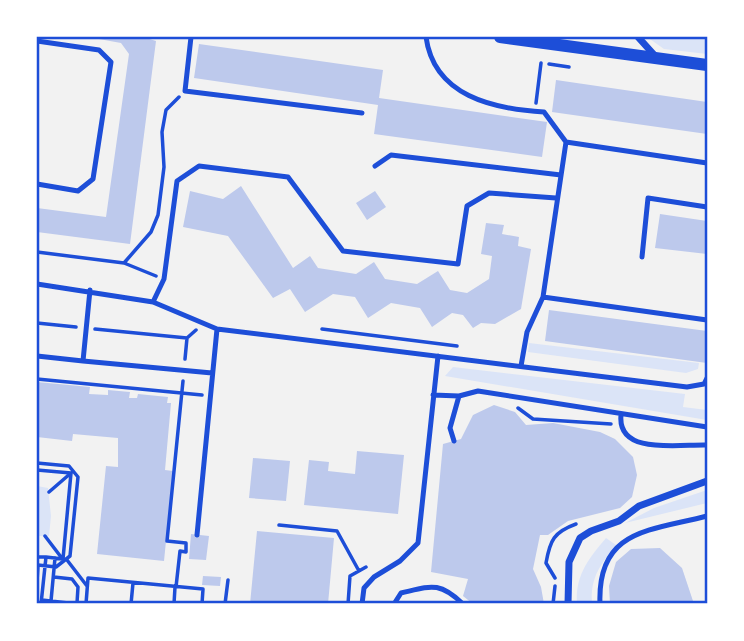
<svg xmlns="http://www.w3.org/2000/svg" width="744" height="641" font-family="'Noto Sans',sans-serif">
<rect width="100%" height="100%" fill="#f2f2f2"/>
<path fill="#dbe4f7" d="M647,37H707V54L664,49Z
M529,343L699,363L698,369L686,373L528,352Z
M453,367L685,394L683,407L707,410V420L445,376Z
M37,486L48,488L51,516L49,536H37Z
M707,490V503L625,523L654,508Z
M606,538L616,545C600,565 590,578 592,604H577C575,576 588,559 606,538Z"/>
<path fill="#bdc9ec" d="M88,37H143L156,41L130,244L37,232V208L106,217L129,54L121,43Z
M199,44L383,70L379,98L547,122L542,157L374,134L378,105L194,78Z
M556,80L707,102V134L552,112Z
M241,186L293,268L310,256L318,268L356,274L374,262L385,279L417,284L438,271L450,290L467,293L489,279L492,256L481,254L486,223L504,225L502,234L519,237L518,246L531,249L521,309L495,324L481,323L473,328L463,315L452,313L432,327L420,308L391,303L368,318L355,297L333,294L305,312L290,289L273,298L228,236L183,227L190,191L223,199Z
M375,191L386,207L367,220L356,203Z
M660,214L707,221V254L655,248Z
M549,310L707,331V363L545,341Z
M37,382L90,387L89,394L108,395V390L130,392L129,398H137L138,394L168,397L167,403H171L165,470L173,471L164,561L97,554L106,466L118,467V438L73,434L72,441L37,437Z
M494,405L515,412L526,425L553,423L600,432L615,439L633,457L637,475L632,497L620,508L568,521L548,535H540L533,569L541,587L544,604H473L463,596L468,579L431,572L443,444L461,439L473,415Z
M357,451L404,455L398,514L304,505L309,460L329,462L328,471L355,474Z
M253,458L290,461L286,501L249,498Z
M257,531L334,538L328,604H250Z
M191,534L209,536L206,560L189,559Z
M660,548L682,568L694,604H610L609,586L616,562L631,549Z
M203,576L221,577L220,586L202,585Z"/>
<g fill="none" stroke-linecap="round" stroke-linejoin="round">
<path stroke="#1d4ed8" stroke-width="3.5" d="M549,64L569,67
M536,103L541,63
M37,252L124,263L156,276
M124,263L151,232L158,215L164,167L162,132L166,110L179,97
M37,323L76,327
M95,329L187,338L185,359
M322,329L457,346
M187,338L196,330
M37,379L202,395
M518,408L533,419L611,424
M37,463L69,466L78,477L70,556L56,567L38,565L37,582
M37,470L71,473L63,559L46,557
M49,492L71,473
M279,525L337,531L359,571
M45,536L61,557
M39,557H46L41,604
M67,560L87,586
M54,577L72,579L78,587L77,603
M555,578L546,563C550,540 554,532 576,524
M176,587L180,551L186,552V543L167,541L183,381
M42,600L77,604
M51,601L55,558
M86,604L88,578L203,589L202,604H205
M131,604L133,583
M174,604L175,587
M225,604L228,580
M348,604L350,576L366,567
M553,604L555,586"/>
<path stroke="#1d4ed8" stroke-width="5" d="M191,37L185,91L362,113
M426,37C434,96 493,109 544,112L566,142L543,297L527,332L521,366
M37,41L99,50L111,62L93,179L78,191L37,184
M566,142L707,163
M375,166L391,155L561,175
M642,257L648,198L707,207
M37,284L153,302L217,329L687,387L704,384L707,378
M543,297L707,320
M153,302L164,279L177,181L199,166L288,177L343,251L458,264L467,206L489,193L556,198
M37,356L83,361L90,290
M83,361L212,373
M433,395L459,396
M621,415C617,456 681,444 707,445
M454,441L450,428L459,396L478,391L707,427
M197,535L217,329
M362,604L364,588L374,577L400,561L418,543L438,356
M394,604L401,593C431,586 439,581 463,604
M600,604C597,529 650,531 707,516"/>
<path stroke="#1d4ed8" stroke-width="7" d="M638,37L656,57
M568,604L569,562L580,538L591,531L619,521L639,506L707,481"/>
<path stroke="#1d4ed8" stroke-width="12" d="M500,37L707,65"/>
</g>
<rect width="744" height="641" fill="none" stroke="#ffffff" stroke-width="77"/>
<rect x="38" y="38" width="668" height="564" fill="none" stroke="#1d4ed8" stroke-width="2.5"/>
</svg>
